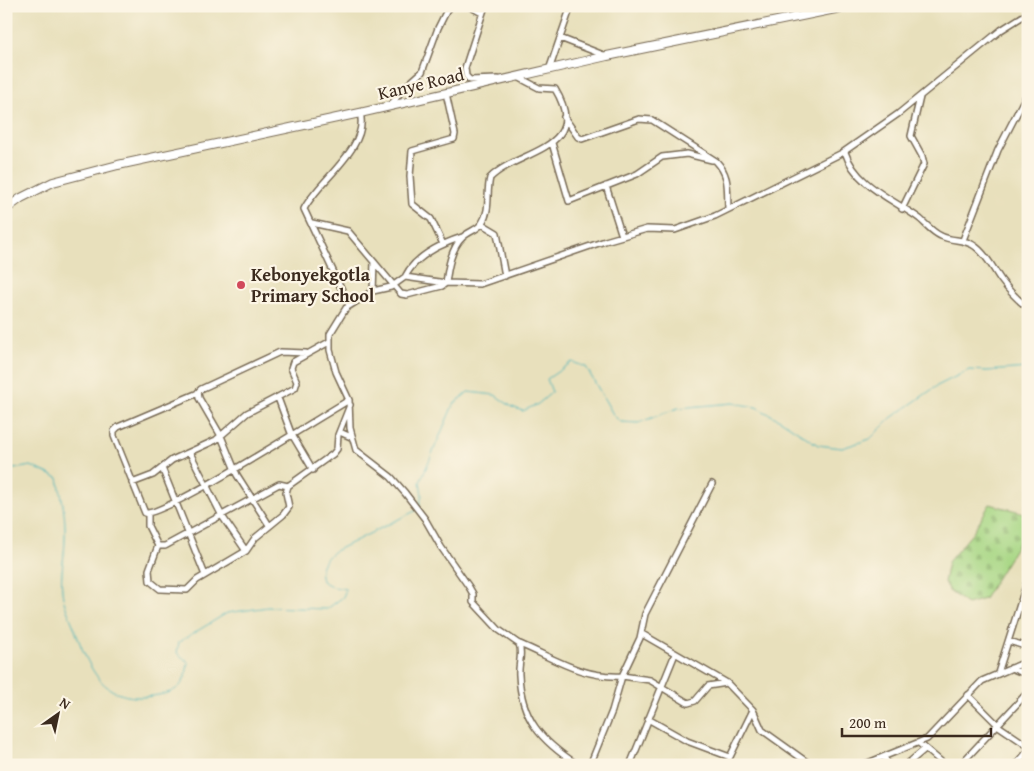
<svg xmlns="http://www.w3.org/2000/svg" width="1034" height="771" font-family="'Gentium Book Plus',serif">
<defs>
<pattern id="cemetery-stones" width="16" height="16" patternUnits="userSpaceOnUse" patternTransform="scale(1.25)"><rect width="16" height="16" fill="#a8d785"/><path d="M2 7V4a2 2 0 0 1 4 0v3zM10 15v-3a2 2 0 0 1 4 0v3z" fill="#92b972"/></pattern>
</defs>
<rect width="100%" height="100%" fill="#fcf5e5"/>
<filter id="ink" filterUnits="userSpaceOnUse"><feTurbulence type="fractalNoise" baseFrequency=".02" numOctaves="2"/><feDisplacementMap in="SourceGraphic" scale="10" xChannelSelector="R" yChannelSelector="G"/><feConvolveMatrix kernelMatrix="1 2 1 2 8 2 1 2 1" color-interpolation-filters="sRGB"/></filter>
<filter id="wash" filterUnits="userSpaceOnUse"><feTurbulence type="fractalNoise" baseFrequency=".0096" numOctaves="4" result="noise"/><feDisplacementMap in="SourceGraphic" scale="20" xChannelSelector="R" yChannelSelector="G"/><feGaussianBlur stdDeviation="1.12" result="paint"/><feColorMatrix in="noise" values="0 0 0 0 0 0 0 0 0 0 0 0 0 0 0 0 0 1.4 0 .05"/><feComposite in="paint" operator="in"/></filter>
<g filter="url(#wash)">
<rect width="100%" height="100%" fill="#e8e0bc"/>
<path fill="url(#cemetery-stones)" stroke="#728052" d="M990,504L1028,514V527L984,599L967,604L949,591L944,582L948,562L971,535Z"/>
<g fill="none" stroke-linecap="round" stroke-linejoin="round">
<path stroke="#42b2ba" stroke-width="1" d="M6,464L14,469L31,466L58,478C62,498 66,517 65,538C65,555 60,574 62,591C63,604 71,618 75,630C92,677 107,707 163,694C182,690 186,680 188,662L177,653L179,642L227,613L268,607L327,609L343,597L346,589L333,587L322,581C318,567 323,561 333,552L417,510
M419,507L422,495L420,482L453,405L468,392L495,395L512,407L523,411L538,404L552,392L547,379L572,362L586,367L614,416L621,422L638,423L678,408L733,403L756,407L782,421L818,445L842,448L870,439L891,418L937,386L969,370L987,371L1028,368"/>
</g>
</g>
<g filter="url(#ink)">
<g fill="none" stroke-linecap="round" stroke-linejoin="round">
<defs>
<path id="street" d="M469,6L482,13
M485,6L465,68L466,76L470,80L498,79
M793,6L796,18
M560,38L606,56
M549,70L571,6
M390,106L403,89L422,72L438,28L449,6
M564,117L578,137L582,139L639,119L652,120L716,161C730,176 727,188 728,208
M552,143L569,201L637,174L662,157L687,154L712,160
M845,152C856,186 893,199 920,219C927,225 932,232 941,236C953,242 965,238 976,247C988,256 993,269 1001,280C1009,291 1018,300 1028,308
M606,186L622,236
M902,209L924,164L922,156L911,136L920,97
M312,223L348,231L401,294L407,295L442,286L446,283C448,268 451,248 463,237C469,231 478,230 482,223C491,210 486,193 490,178C517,150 592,150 555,89L539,88L518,77
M482,224L497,233L505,276
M963,240L998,150L1028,92
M443,244L431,219L412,204L410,176L412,151L454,139L455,134L446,93
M405,277C415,256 441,244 462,237
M373,291L374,262
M349,305L304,209C318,181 370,147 360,113
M198,393L118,427L114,431V436L145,513C165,516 320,417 349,400
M278,398L291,433L313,470
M342,433L351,437
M190,453L222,516L246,551
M162,468L205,575
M132,483L153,475L172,460L216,440L247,413L295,388L297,382L291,368L293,362L329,342
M148,513V526L158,546L149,570L150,581L160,589L187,590L197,580L246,551L255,538L283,515L289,507L286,493L288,486L333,454L337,449L338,435L350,405
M269,525L237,475L221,436L199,398L198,392L201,389L280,352L306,353
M158,546H165L279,484L288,486
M642,634L727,683L753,710L726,765
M1009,641L1028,647
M520,644C555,659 582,678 622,676L640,638L645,614L712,484
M1011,668L1028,675
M998,673L1028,579
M968,695L1000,727L1028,746
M753,710L762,730L811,765
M648,719L687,741L730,757
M919,743L945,765
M884,757L889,765
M578,765C541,741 521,719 519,675C518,665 523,653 519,644L499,630L473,602V594L469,587L441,547L425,519L405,493L391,477L356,450L350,428L349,400L336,372L330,350V334L346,308L373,291L391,287L405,277L446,283L480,284L605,241L647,229L675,230L715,216L842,153L898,114L1001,30L1028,13
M590,765L612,711L622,676L650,680L688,703L695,701L708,686L727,683
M630,765L675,654
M863,765L927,739L982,681L1028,661
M906,765L925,749
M960,765L1028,692
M1016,765L1028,751"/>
<path id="secondary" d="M6,209L21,198L53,182L118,165L360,113L607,56L850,6"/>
</defs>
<use href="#street" stroke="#786a55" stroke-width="8"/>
<use href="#secondary" stroke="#786a55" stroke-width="10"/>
<use href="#street" stroke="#fff" stroke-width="5"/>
<use href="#secondary" stroke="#fff" stroke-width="8"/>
</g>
</g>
<circle fill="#d1495b" stroke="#fcf5e5" stroke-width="2" cx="241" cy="285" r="5"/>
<g text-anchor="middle" stroke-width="4.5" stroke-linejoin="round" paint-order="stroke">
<g font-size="18" fill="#3b2a1e" stroke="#fcf5e5">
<text transform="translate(421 84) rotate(-13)" y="6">Kanye Road</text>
</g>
<g font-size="18" font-weight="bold" fill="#3b2a1e" stroke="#fcf5e5" text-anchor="start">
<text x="251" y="281">Kebonyekgotla<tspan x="251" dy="21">Primary School</tspan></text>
</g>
</g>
<rect width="1034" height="771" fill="none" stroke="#fcf5e5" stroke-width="25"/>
<g transform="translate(58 714) rotate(33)" stroke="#fcf5e5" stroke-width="4" paint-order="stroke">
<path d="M0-4L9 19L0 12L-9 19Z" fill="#3b2a1e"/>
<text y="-8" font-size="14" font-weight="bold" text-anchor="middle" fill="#3b2a1e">N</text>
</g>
<path d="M842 728v8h149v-8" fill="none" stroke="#3b2a1e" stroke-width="2.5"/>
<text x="849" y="728" font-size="15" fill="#3b2a1e" stroke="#fcf5e5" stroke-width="4" paint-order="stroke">200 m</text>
</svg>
